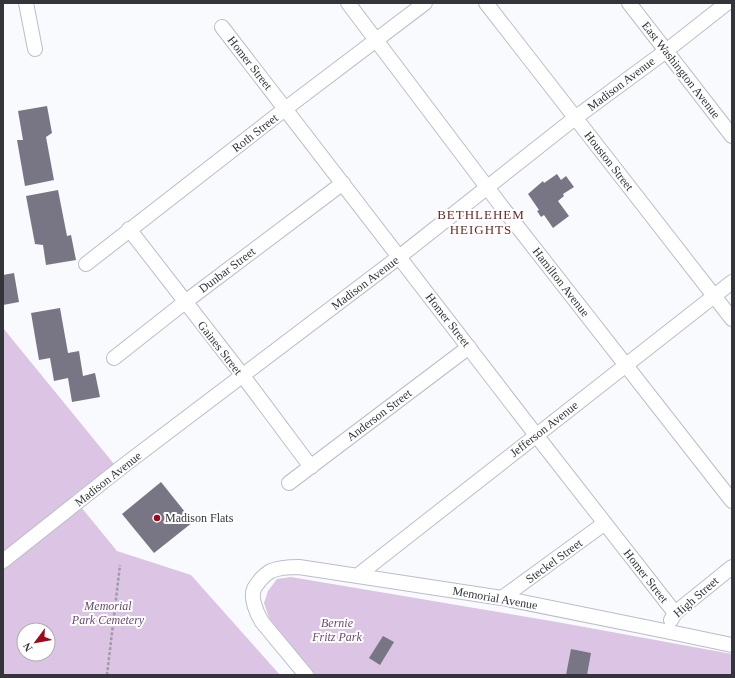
<svg xmlns="http://www.w3.org/2000/svg" width="735" height="678" font-family="Georgia,serif">
<rect width="100%" height="100%" fill="#f9fafd"/>
<path fill="#dbc4e4" fill-rule="evenodd" d="M3,328L114,464L72,496L117,551L191,575L280,675H3ZM24,630H48V654H24Z
M291,577L557,622L732,654V675H315L269,618L264,603L268,591L277,579Z"/>
<path fill="#787684" d="M47,106L52,133L46,137L54,180L25,186L17,140H23L18,111Z
M557,174L561,180L566,176L574,187L563,194L564,196L558,201L569,216L553,228L544,215L541,217L537,211L539,210L528,194L543,181L544,183Z
M58,190L67,236L71,235L76,260L46,265L43,245L35,244L26,196Z
M14,273L19,302L3,305V275Z
M60,308L68,353L79,351L83,376L95,373L100,397L72,402L68,378L54,381L50,358L39,360L31,313Z
M161,482L193,522L154,553L122,514Z
M383,636L394,642L380,665L369,658Z
M571,649L591,653L587,675H566Z"/>
<g fill="none" stroke-linecap="round" stroke-linejoin="round">
<defs>
<path id="minor" d="M26,3L35,49
M348,3L499,203L732,501
M486,3L732,319
M629,3L732,136
M222,27L536,435L675,613
M129,229L243,376L311,467
M86,264L285,109L425,3
M114,358L185,302L343,183
M289,483L469,347
M3,561L123,466L399,257L575,118L666,51L727,3
M357,576L732,282
M502,598L605,523
M671,620L675,613L732,567
M306,675L262,622C257,614 250,598 254,589C255,586 259,582 261,579C264,576 267,573 271,571C280,567 290,567 299,567L502,598L665,631L732,645"/>
</defs>
<use href="#minor" stroke="#b9becc" stroke-width="16"/>
<path stroke="#9c9ea2" stroke-width="2.5" stroke-dasharray="3 2" stroke-linecap="butt" d="M107,675L120,565"/>
<use href="#minor" stroke="#fff" stroke-width="14"/>
</g>
<circle fill="#a3071a" stroke="#fff" stroke-width="1.5" cx="157" cy="518" r="4"/>
<g text-anchor="middle" stroke-width="4" stroke-linejoin="round" paint-order="stroke">
<g font-size="12" fill="#33353a" stroke="#fff">
<text transform="translate(250 63) rotate(52)" y="4">Homer Street</text>
<text transform="translate(681 70) rotate(52)" y="4">East Washington Avenue</text>
<text transform="translate(621 84) rotate(-37)" y="4">Madison Avenue</text>
<text transform="translate(255 133) rotate(-38)" y="4">Roth Street</text>
<text transform="translate(609 161) rotate(52)" y="4">Houston Street</text>
<text transform="translate(227 270) rotate(-37)" y="4">Dunbar Street</text>
<text transform="translate(561 282) rotate(52)" y="4">Hamilton Avenue</text>
<text transform="translate(365 283) rotate(-37)" y="4">Madison Avenue</text>
<text transform="translate(448 320) rotate(52)" y="4">Homer Street</text>
<text transform="translate(220 348) rotate(52)" y="4">Gaines Street</text>
<text transform="translate(379 415) rotate(-37)" y="4">Anderson Street</text>
<text transform="translate(544 429) rotate(-38)" y="4">Jefferson Avenue</text>
<text transform="translate(108 479) rotate(-38)" y="4">Madison Avenue</text>
<text transform="translate(554 561) rotate(-36)" y="4">Steckel Street</text>
<text transform="translate(646 576) rotate(52)" y="4">Homer Street</text>
<text transform="translate(696 597) rotate(-41)" y="4">High Street</text>
<text transform="translate(495 598) rotate(10)" y="4">Memorial Avenue</text>
</g>
<g font-size="12" fill="#33353a" stroke="#fff" text-anchor="start">
<text x="165" y="522">Madison Flats</text>
</g>
<g font-size="12" font-style="italic" fill="#6a4976" stroke="#fff">
<text x="108" y="610">Memorial<tspan x="108" dy="14">Park Cemetery</tspan></text>
<text x="337" y="627">Bernie<tspan x="337" dy="14">Fritz Park</tspan></text>
</g>
<g font-size="13" letter-spacing="1" fill="#6d2725" stroke="#fff">
<text x="481" y="219">BETHLEHEM<tspan x="481" dy="15">HEIGHTS</tspan></text>
</g>
</g>
<rect width="735" height="678" fill="none" stroke="#33353a" stroke-width="8"/>
<g transform="translate(36 642) rotate(238)"><circle r="19" fill="#ffffff" stroke="#adaeb0"/>
<path d="M0-3L7 15L0 10L-7 15Z" fill="#a3071a"/>
<text y="-6" font-size="11" font-weight="bold" text-anchor="middle" fill="#33353a">N</text>
</g>
</svg>
